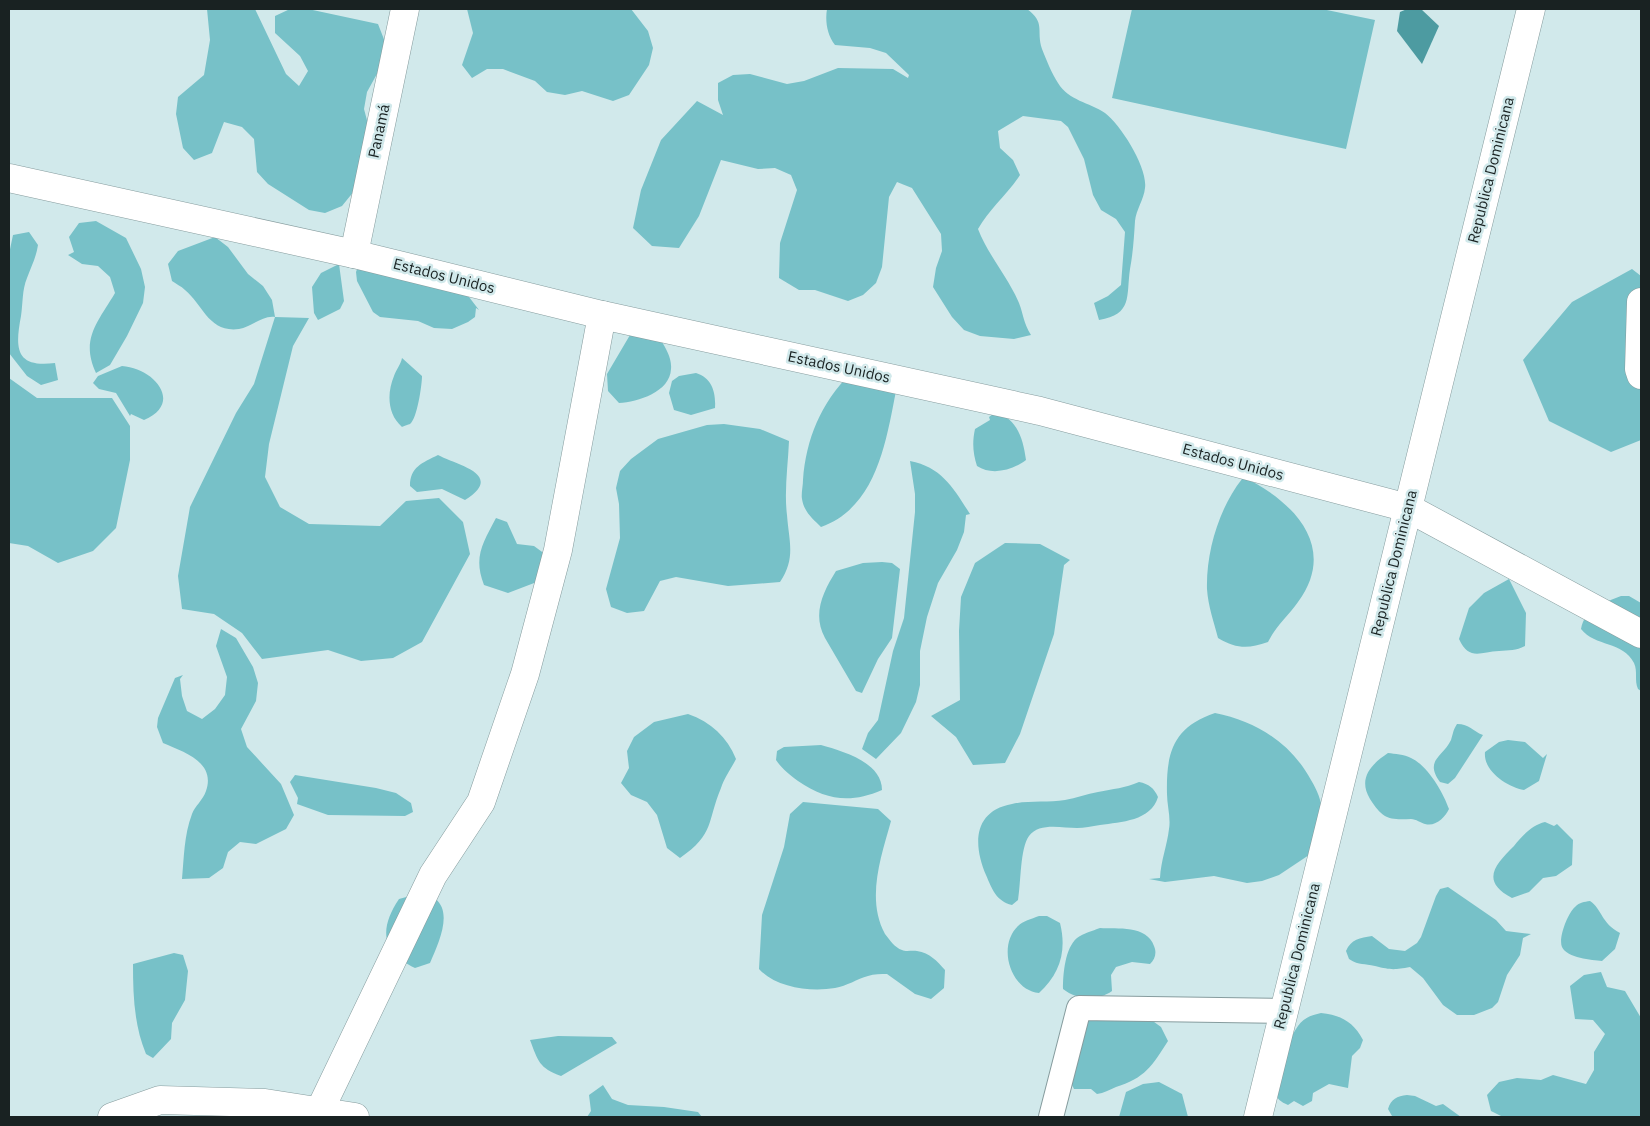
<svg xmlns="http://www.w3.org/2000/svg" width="1650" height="1126" font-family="'IBM Plex Sans',sans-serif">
<rect width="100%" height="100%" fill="#d1e9eb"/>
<path fill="#77c1c8" d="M207,9H255L286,74L299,86L308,71L300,56L275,33V16L290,9H308L378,24L387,47L383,63L367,92L364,109L373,143L363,180L342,206L325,213L309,210L268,184L257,172L254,139L242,127L224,122L212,153L194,160L183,148L176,114L178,97L204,75L210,40Z
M467,9H631L648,31L653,48L649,65L629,95L613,101L582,91L565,95L547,92L535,81L503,69H487L472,78L462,65L473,33Z
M827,9H1027C1046,23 1036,30 1042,49C1046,59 1052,74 1058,83C1069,101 1089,102 1105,113C1121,125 1148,168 1145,188C1144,199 1136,210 1135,221C1134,237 1133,253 1130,269C1126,297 1133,314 1099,320L1094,303L1108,296L1121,285L1125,232L1116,219L1101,210L1093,195L1084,159L1068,127L1061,121L1023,116L998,131L1000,148L1013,160L1020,175C1007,195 989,209 978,229C988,255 1008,277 1019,303C1024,316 1023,322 1031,335L1014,339L980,336L964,330L952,317L933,287L936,268L942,251L941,234L912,188L897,182L889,197L882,267L876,283L863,295L848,301L815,290H799L779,278L780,243L797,190L791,175L775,168L758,169L721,160L699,216L679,248L652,246L633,228L641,190L661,140L697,101L723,115L718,100V83L733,75L750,74L787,84L804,81L838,68L893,69L908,78L909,75L886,53L870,48L835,45C827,35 825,21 827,9Z
M1132,9H1322L1375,20L1346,149L1112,98Z
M96,221L126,238L141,269L145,287L143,303L127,336L110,365L96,373C80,339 98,322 115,293L110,277L98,266L82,264L68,255L74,252L69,237L79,223Z
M29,232L38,245C36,258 31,267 27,278C22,290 23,303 21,316C15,348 15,368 55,363L58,380L41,385L27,376L9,353V254L13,235Z
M215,237L228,247L248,274L263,286L272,300L275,317L309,318L293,346L269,444L265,477L280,507L309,524L380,526L406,501L439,498L463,522L470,554L422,642L393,658L361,661L328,650L262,659L242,633L214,614L182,609L178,576L190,507L236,413L254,384L275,317C263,315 251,327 239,329C209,333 203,305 185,290C181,286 176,284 172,281L168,264L178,251Z
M339,264L344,301L340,309L318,320L314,313L312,287L321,273Z
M359,264L462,292L469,297L479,310L476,308L475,317L468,322L452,329L434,328L418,321L380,317L373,312L357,281L356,272Z
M1632,269L1641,276V440L1611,452L1549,421L1523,360L1572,302Z
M630,335L661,340C666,349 672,358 671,369C670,392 638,402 619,403L608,391L607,374Z
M402,358L422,376C422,385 417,419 410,424C409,424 402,427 402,427C387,414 387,393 394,376C396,370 401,364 402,358Z
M122,366C154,368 184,403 144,420L131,414L130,416L116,393L99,389L93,383L98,376Z
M696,373C712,378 716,392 715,408L691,415L674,410L669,393L672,381L679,376Z
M850,374L896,391C886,441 877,507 821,527C813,519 804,512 802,499C801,494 803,486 803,480C806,439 821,403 850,374Z
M9,378L37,398H112L130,426V460L116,528L93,551L58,563L28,546L9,543Z
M996,412C1018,420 1023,439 1026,460C1013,470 992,476 977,466C973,453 972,443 975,429L990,420L989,417Z
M724,424L760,429L789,441C788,465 784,491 787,515C789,542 796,558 780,582L728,586L676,577L660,581L644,611L627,613L611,607L606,589L620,538L619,504L616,488L620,471L631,459L658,439L707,425Z
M438,455C456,465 506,474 465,500L442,489L417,492L410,486C410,467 422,463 438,455Z
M910,461C942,467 954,489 970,514L966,515L964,532L957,550L938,583L927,617L920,651V685L916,702L901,733L876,759L862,749L868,733L878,720L893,651L904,618L915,512V494Z
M1239,475C1290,498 1340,545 1298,602C1288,616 1276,626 1268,642C1248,649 1237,649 1218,638C1214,622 1208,606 1207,589C1206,552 1219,508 1242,479Z
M496,518L507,522L517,544L534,546L549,557L542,580L508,593L484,585C473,557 483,543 496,518Z
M1005,543L1040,544L1070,560L1064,565L1054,634L1020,734L1005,763L973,765L956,737L931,716L960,700L959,631L961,597L975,563Z
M882,562L892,563L900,569L892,638L878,659L862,693L856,691L825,638C812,614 823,592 836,571L863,563Z
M1509,579L1526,613L1525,646C1516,651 1509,650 1499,651C1480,652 1469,661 1459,639L1469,608L1484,593Z
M1621,596H1629L1641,603V691L1638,689C1634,680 1638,672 1634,663C1623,641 1595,647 1581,629C1585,608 1604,603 1621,596Z
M221,629L236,638L253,667L258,683L256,701L241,729L247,747L281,784L294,815L286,829L256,844L240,842L228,852L223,868L209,878L182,879C184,858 184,835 192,814C195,806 203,800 206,791C216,762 184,752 163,743L157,727L158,718L175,678L183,675L180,679L182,696L187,711L202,719L215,709L225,695L227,677L216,646Z
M1215,713C1256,721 1291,743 1311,780C1317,790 1322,801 1322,813C1323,824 1321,836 1321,847L1279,875L1262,881L1247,883L1214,876L1165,882L1149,879L1160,878C1161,860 1167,846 1169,829C1171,818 1167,805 1167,794C1166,753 1173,727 1215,713Z
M688,714C711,722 727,737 736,759C731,769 724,778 721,788C707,821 715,834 680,858L667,848L657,815L647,802L631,795L621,783L629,768L627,751L634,737L654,722Z
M1457,724C1470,724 1472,731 1483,735L1455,778L1448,784L1440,782C1424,760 1443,757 1451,740C1453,734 1453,730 1457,724Z
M1508,740L1525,742L1543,758L1547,754L1539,781L1524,790C1507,787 1483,771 1485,752L1499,742Z
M821,745C842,751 882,762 882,790C850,804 826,800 798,781C789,774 782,769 776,760L777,751L784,747Z
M1388,753C1395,754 1404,754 1411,758C1428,766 1443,792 1449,809C1445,817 1436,827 1425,824C1421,823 1416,819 1411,819C1388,820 1383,819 1370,799C1358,779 1370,765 1388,753Z
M295,775L376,788L396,793L411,803L413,812L405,816L328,815L297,804L298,798L290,782Z
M1139,782C1149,784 1154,788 1158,797C1151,821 1121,822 1100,825C1092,826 1084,828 1077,828C1062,828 1039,822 1029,836C1020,848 1021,883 1018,900L1012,905C996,901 992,889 986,875C973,845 973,811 1012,804C1029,800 1048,803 1065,800C1076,798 1087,794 1098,792C1113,789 1125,788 1139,782Z
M803,802L878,809L891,821C881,857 866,899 885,934C889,939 895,948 902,950C906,952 912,950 917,951C930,953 937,961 945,970L944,988L931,999L915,994L887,974C881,974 874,974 868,976C857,979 847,986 835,988C811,992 776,988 759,969L762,915L784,847L790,814Z
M1545,822L1554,826L1557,824L1573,840L1572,865L1556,876L1543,878L1529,892L1512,898C1480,881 1495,865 1514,846C1522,836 1532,825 1545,822Z
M1448,887L1496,920L1506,931L1531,934L1523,938L1520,955L1507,975L1498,1002L1492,1008L1474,1015H1457L1443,1005L1423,978L1410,967C1394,970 1391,970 1375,966C1364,963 1360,966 1349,959L1346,951C1351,939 1360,938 1372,936L1389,949L1405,951L1417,943L1421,937L1436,896L1440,889Z
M421,893C459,900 440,940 430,963L415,968C381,952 379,929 399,899Z
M1590,901C1602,909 1601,923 1620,933L1615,949L1602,961C1592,960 1567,958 1562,947C1558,938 1568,913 1575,907C1580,902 1584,902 1590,901Z
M1039,916H1047L1060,923C1067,951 1060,974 1039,993C1010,990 997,946 1018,926C1023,921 1031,919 1039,916Z
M1100,928C1117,929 1147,925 1154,946C1157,953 1155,959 1150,964L1132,962L1116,967L1111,975L1112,991C1098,1001 1077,1000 1063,989C1063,974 1065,948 1077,938C1084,933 1092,931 1100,928Z
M174,953L183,955L188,971L185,1000L172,1023L171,1039L153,1058L146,1054C134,1025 133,995 133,964Z
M1601,972L1607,987L1625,991L1641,1018V1117H1503L1491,1111L1487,1095L1499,1082L1517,1078L1541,1080L1553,1075L1586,1084L1594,1070V1052L1605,1034L1593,1020L1575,1019L1570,986L1584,975Z
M1139,1011L1161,1027L1168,1041C1152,1066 1145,1078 1116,1087C1109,1090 1104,1093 1097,1094L1091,1089H1074L1070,1081L1072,1020Z
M1321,1013C1340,1015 1353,1021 1363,1040L1360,1048L1352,1056L1348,1088L1329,1084L1313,1093L1312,1101L1303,1106L1294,1101L1288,1105C1281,1102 1276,1099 1276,1091C1275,1074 1288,1040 1298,1026C1303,1018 1312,1015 1321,1013Z
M558,1036L612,1037L617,1043L561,1076C539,1068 538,1061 530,1040Z
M1159,1082L1182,1094L1188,1117H1119L1126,1092L1143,1084Z
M603,1085L612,1099L628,1105L664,1107L698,1112L702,1117H587L591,1111L589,1095Z
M1407,1095L1415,1096L1436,1106L1443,1104L1461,1117L1392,1116L1388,1109C1391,1099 1397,1096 1407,1095Z"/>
<path fill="#4d9ba1" d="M1407,9H1421L1439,26L1422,64L1397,31L1400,12Z"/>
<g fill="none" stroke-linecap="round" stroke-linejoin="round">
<defs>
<path id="service" d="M1051,1117L1079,1008L1283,1011"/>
<path id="minor" d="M354,254L405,9
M1641,302L1639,369L1641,375
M319,1112L433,875L481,802L525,674L558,550L602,315
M112,1117L160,1100L265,1103L355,1117
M1258,1117L1531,9"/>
<path id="tertiary" d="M9,178L354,254L602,315L1040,411L1408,508L1641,634"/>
</defs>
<use href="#service" stroke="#869c9e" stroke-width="26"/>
<use href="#minor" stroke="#869c9e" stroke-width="29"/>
<use href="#tertiary" stroke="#869c9e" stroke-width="29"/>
<use href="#service" stroke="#fff" stroke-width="24"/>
<use href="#minor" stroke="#fff" stroke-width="28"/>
<use href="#tertiary" stroke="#fff" stroke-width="28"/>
</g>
<g text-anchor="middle" stroke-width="5" stroke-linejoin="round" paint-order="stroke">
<g font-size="15" fill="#192222" stroke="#d1e9eb">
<text transform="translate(379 131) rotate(-78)" y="5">Panamá</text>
<text transform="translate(1491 170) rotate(-76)" y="5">Republica Dominicana</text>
<text transform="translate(444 276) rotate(14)" y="5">Estados Unidos</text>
<text transform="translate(839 367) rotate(12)" y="5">Estados Unidos</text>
<text transform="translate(1233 462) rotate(15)" y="5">Estados Unidos</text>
<text transform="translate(1394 563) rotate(-76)" y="5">Republica Dominicana</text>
<text transform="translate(1297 956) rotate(-76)" y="5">Republica Dominicana</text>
</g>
</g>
<rect width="1650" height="1126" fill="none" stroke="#192222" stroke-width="20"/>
</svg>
